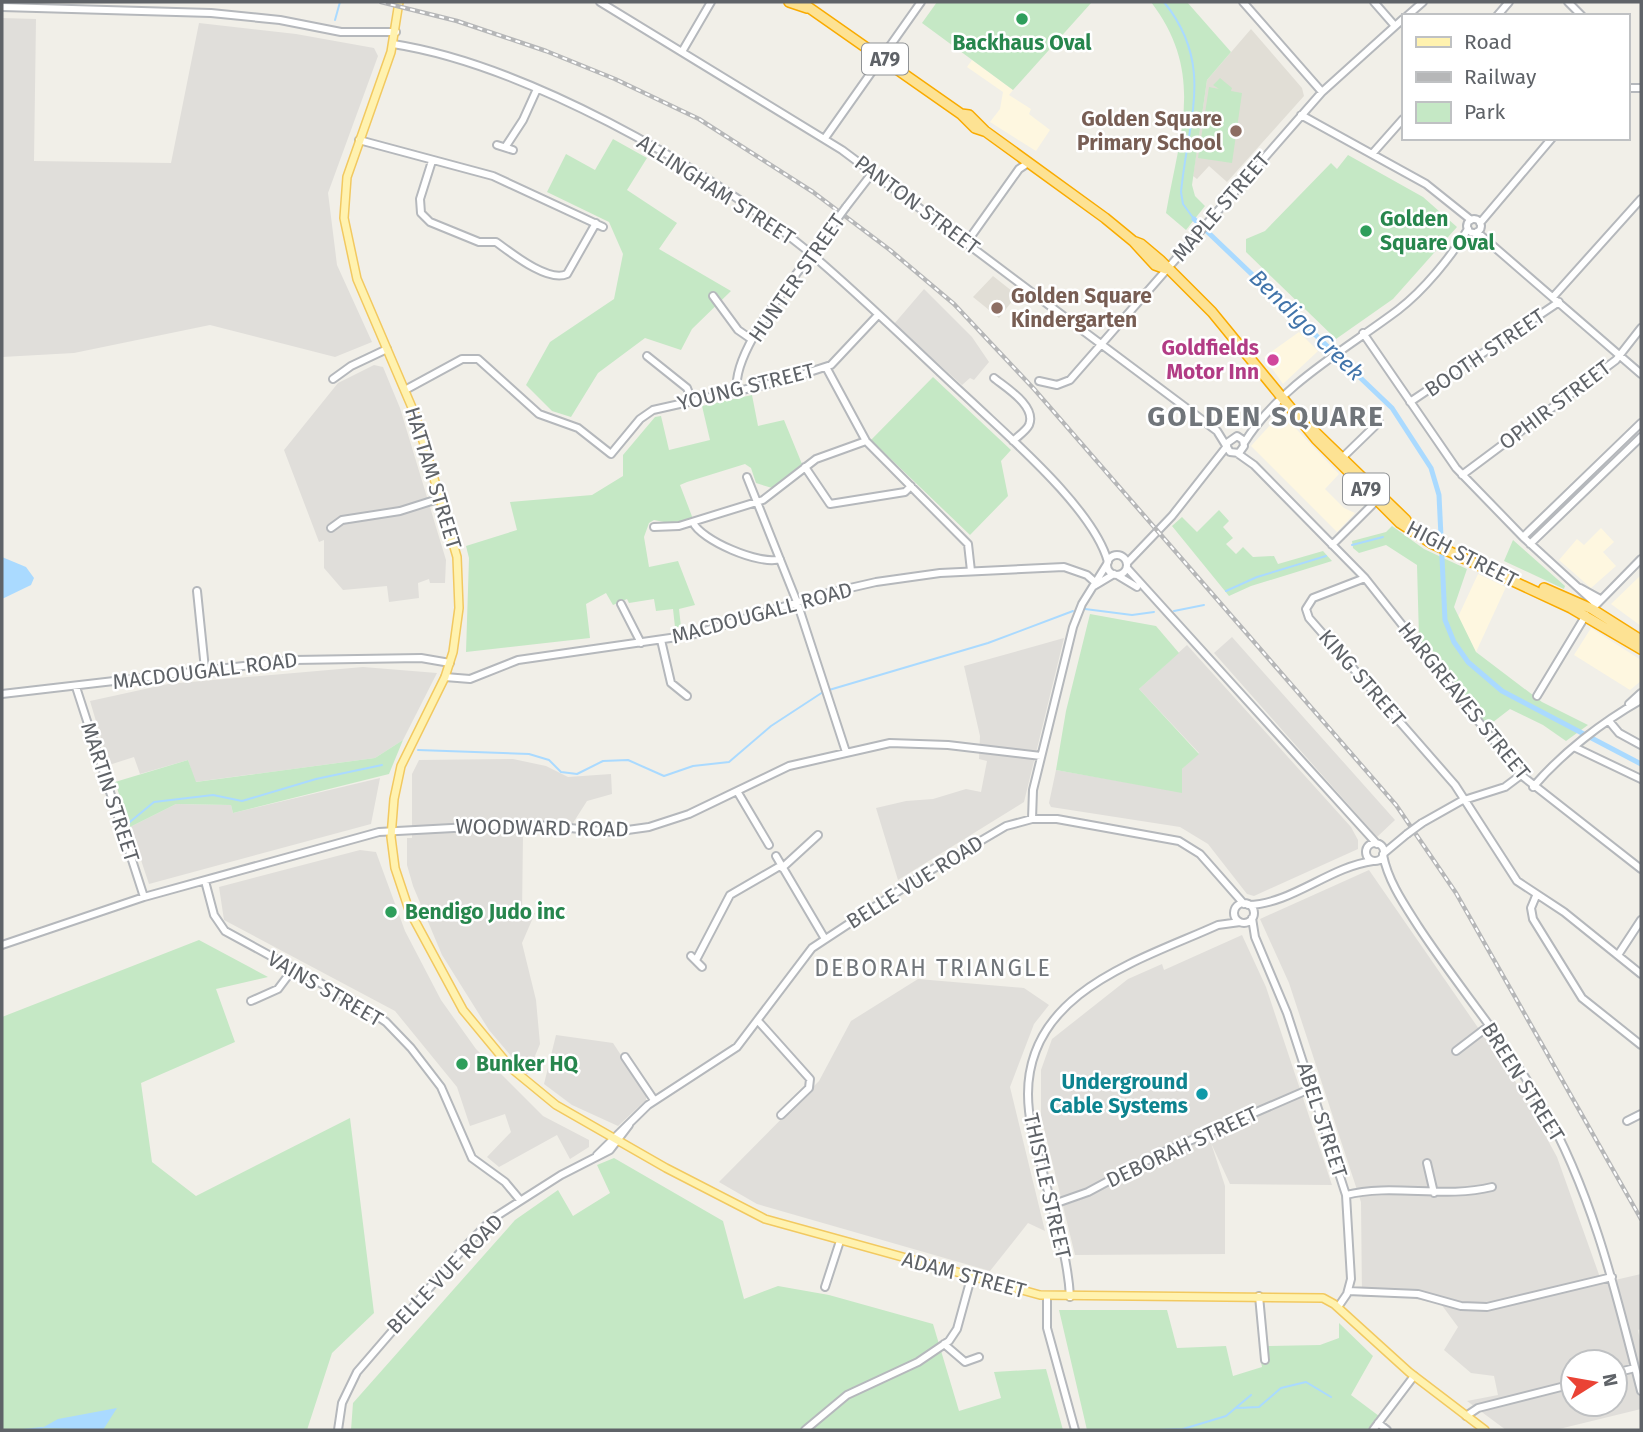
<svg xmlns="http://www.w3.org/2000/svg" width="1643" height="1432" font-family="'Fira Sans',sans-serif">
<rect width="100%" height="100%" fill="#f1efe8"/>
<path fill="#fef7e0" d="M972,60L1013,90L1009,95L1031,109L1029,114L1050,130L1036,151L990,122L1000,109L1003,92L967,67Z
M1299,332L1318,351L1283,384L1264,357Z
M1281,413L1339,474L1325,489L1344,508L1355,513L1337,532L1251,446Z
M1601,528L1614,542L1603,552L1616,566L1591,588L1559,560L1577,539L1584,545Z
M1478,574L1506,587L1476,652L1458,617Z
M1641,575V626L1611,604Z
M1591,628L1641,660V681L1630,690L1574,655Z"/>
<path fill="#e0deda" fill-rule="evenodd" d="M2,18L36,19L34,161L171,163L199,23L296,34L374,48L378,56L328,193L337,265L372,342L335,357L210,325L74,353L2,357Z
M924,289L972,337L989,362L974,380L970,378L962,385L894,324Z
M374,365L383,367L400,408L446,560L445,583H430L429,579L418,583L419,598L389,602L387,586L343,590L324,568V540L319,542L284,450L338,383Z
M1232,637L1395,820L1377,837L1214,653Z
M1064,638L1024,802L898,880L876,808L906,801L933,799L966,789L981,792L987,761L979,759L980,736L964,666Z
M1187,645L1351,827L1358,840V849L1254,896L1247,894L1208,844L1180,827L1051,807L1049,803L1056,770L1182,792V769L1199,753L1139,689Z
M363,667L437,673L403,740L375,758L195,782L188,760L140,774L134,757L109,765L90,701L168,684Z
M513,759L546,766L568,777L611,774L612,794L587,801L566,834H523L522,914L535,913L522,943L536,1000L540,1044L527,1075L489,1030L442,955L413,886L407,865V838H412V774L419,760Z
M380,778L371,824L149,884L130,827L176,804L231,805L233,813Z
M360,850L376,852L405,931L441,1000L476,1049L543,1116L589,1140V1147L570,1159L557,1135L499,1167L487,1157L511,1132L505,1114L470,1126L457,1087L395,1011L224,920L219,887Z
M1369,870L1517,1084L1557,1157L1602,1283L1641,1274V1329L1638,1330L1641,1345V1409L1555,1430H1506L1467,1401L1498,1395L1494,1376L1471,1373L1444,1350L1458,1327L1441,1304L1405,1297H1362L1361,1202L1289,983L1260,919ZM1573,1362H1615V1404H1573Z
M1242,935L1266,987L1332,1185L1230,1184L1211,1143L1225,1186V1254L1075,1255L1041,1116V1070L1052,1039L1128,979L1162,964L1164,970Z
M918,979L1024,988L1049,1005L1034,1024L1010,1087L1045,1231L1028,1223L990,1271L757,1204L719,1182L819,1081L851,1021Z
M556,1035L613,1043L646,1093V1100L618,1126L572,1105L544,1084Z"/>
<path fill="#e1ded6" d="M1251,29L1302,88L1304,96L1227,182L1209,166L1197,179L1193,176L1207,80Z
M993,276L1017,295L999,318L973,297Z"/>
<path fill="#c5e8c5" d="M937,2H1092L1013,90L922,23Z
M1151,2H1187L1231,52L1207,80L1192,185L1195,196L1205,206L1186,230L1166,213C1180,133 1205,73 1151,2Z
M1220,78L1232,88L1231,91L1242,93L1232,163L1198,158L1209,87L1219,89L1213,85Z
M613,139L647,158L627,190L677,223L659,249L731,291L692,329L681,350L645,338L598,373L571,417L552,411L526,385L550,342L614,299L623,254L609,222L547,192L566,154L595,170Z
M1348,155L1423,197L1457,227L1393,299L1336,339L1246,252V239L1265,231L1331,163L1337,169Z
M933,377L1011,450L1001,461L1008,496L970,535L871,440Z
M752,395L758,426L784,420L802,464L772,488L756,483L751,468L745,464L687,482L680,485L693,519L674,524L654,520L649,523L644,537L649,567L678,561L695,605L679,609L681,627H675L673,609L656,611L654,599L629,603L627,599L613,605L606,593L586,604L590,638L466,652L469,558L466,546L517,530L510,502L592,495L623,476V455L655,417L661,416L669,450L710,440L702,406Z
M1219,510L1229,521L1223,527L1233,538L1226,544L1236,554L1243,547L1253,557L1274,556L1278,564L1323,551L1332,561L1251,586L1229,596L1172,526L1182,517L1197,532Z
M1392,526L1424,549L1467,569L1454,607L1476,652L1542,702L1588,725L1566,741L1543,725L1510,709L1488,726L1419,638L1417,565L1386,545L1359,553L1353,548L1352,541L1386,532Z
M1513,540L1565,586L1564,589L1504,561Z
M1090,614L1156,626L1179,653L1139,689L1199,754L1182,769V793L1056,770L1066,711Z
M403,740L389,774L233,813L231,805L176,804L130,827L115,782L188,760L196,782L375,758Z
M199,940L268,977L216,989L235,1042L141,1083L152,1162L196,1196L350,1118L374,1313L332,1353L307,1430H2V1017Z
M614,1158L723,1221L744,1299L778,1286L829,1295L933,1324L959,1411L1001,1398L994,1372L1046,1369L1063,1430H351L353,1403L515,1220L558,1190L573,1216L610,1193L597,1165Z
M1059,1310H1167L1177,1348L1226,1346L1233,1376L1262,1367L1261,1362L1270,1360L1267,1346L1320,1345L1339,1338V1323L1373,1356L1351,1395L1379,1416L1367,1430H1087Z"/>
<path fill="#aadaff" d="M2,557L26,567L34,578L31,585L2,599Z
M117,1408L103,1430L42,1428L58,1419Z"/>
<g fill="none" stroke-linecap="round" stroke-linejoin="round">
<path stroke="#aadaff" stroke-width="2" d="M1164,2C1215,65 1188,119 1181,192L1183,204L1194,219
M335,20L340,2
M1352,545L1383,537
M1226,591L1257,577L1326,556
M1085,609L1132,615L1154,612
M1174,611L1204,605
M829,690L988,643L1073,611
M418,750L529,754L549,760L561,772L577,774L603,761L628,760L664,776L693,766L729,762L771,726L823,692
M125,826L154,802L213,795L242,801L316,779L382,765
M1237,1408L1259,1407L1281,1388L1306,1382L1331,1397
M23,1430L42,1428
M1158,1430L1183,1429L1226,1416L1251,1395"/>
<path stroke="#aadaff" stroke-width="5" d="M1194,219L1392,408L1431,468L1439,495L1445,620L1454,642L1468,662L1502,691L1641,764"/>
<defs>
<path id="minor" d="M600,2L842,150L1217,431L1230,452L1239,453L1244,446L1243,440L1237,436L1227,443
M1243,2L1322,92
M1374,2L1395,26
M1568,2L1582,16
M2,7L211,13L280,20L341,32H396
M1407,16L1423,2
M1497,16L1509,2
M393,44C522,64 703,165 804,248C862,296 916,351 972,402C1012,440 1094,510 1108,562
M683,50L711,2
M1627,88H1641
M1301,115L1426,184L1471,220
M825,138L921,2
M359,140L493,176L603,227
M497,145L513,150
M506,146L523,120L537,89
M1372,154L1403,119
M432,161L420,199L421,213L430,222L479,242H496C510,252 548,283 567,274L596,223
M846,207L873,172
M1467 226a7 7 0 1 1 14 0a7 7 0 1 1-14 0Z
M1480,223L1552,138
M1477,232L1641,374
M967,242L1019,169L1028,163
M713,296L738,330L751,339
M1553,297L1641,199
M1363,333L1456,468L1523,537L1596,604
M647,356L687,388L692,401
M826,367L866,441L968,544L971,571
M994,378C1005,387 1037,406 1029,425C1026,431 1018,436 1013,441
M333,379L351,366L387,349
M1039,381L1057,385L1070,380L1322,92L1403,19
M405,390L462,359H478L539,414L578,428L611,454L640,419L653,410L782,381L831,365L878,315
M737,390C731,346 810,260 835,222
M1410,402L1559,302
M1244,443C1280,385 1345,350 1398,310C1424,290 1451,257 1468,229
M1237,453L1254,465L1365,578L1521,775L1641,869
M1343,457L1379,422
M805,467L830,504L905,492L911,486
M1462,475L1616,360L1641,328
M747,477L797,602L846,752
M693,522C700,540 761,566 780,559
M654,527L679,526L763,500L816,459L866,441
M331,528L342,520L400,511L441,498
M1523,537L1641,423
M1530,544L1641,437
M1332,545L1377,500
M1107 565a10 10 0 1 1 20 0a10 10 0 1 1-20 0Z
M1127,563L1172,516L1227,446
M1127,568L1377,844
M1117,575L1137,587
M1365,578L1313,598L1306,609L1309,618L1455,785L1517,881L1564,912L1641,974
M1094,586L1114,574
M1580,588L1600,599
M197,591L205,669
M621,604L641,643
M1596,605L1641,559
M661,640L671,683L687,696
M445,677L470,679L518,660L691,635L828,593L876,582L940,573L1064,567L1087,575L1097,584
M76,687L144,897
M2,694L294,660L421,658L450,663
M1537,696L1586,615
M1629,704L1641,693
M1609,721L1619,733L1641,745
M1576,748L1641,779
M1533,787C1562,753 1602,722 1641,700
M737,791L769,845
M1032,819L1033,790L1073,627L1082,604L1107,564
M1422,823L1461,801L1505,787L1521,775
M1366 852a9 9 0 1 1 18 0a9 9 0 1 1-18 0Z
M1383,854L1407,834
M1383,855C1388,881 1404,904 1418,926C1458,987 1506,1042 1542,1105C1593,1194 1616,1293 1641,1391
M776,856L825,939
M782,868L818,835
M205,881L214,915L225,931L364,1007L386,1022L411,1048L441,1087L472,1158L505,1182L520,1200
M1536,896L1531,908L1533,919L1582,998L1641,1045
M1234 913a10 10 0 1 1 20 0a10 10 0 1 1-20 0Z
M1248,905C1292,904 1329,867 1373,861
M1252,918L1255,937L1287,1013L1346,1195L1351,1279L1347,1294L1338,1307
M2,945L144,897L379,832L526,824L613,832L649,827L689,814L789,766L890,743L948,745L1041,756
M1618,955L1641,920
M691,956L702,967
M696,960L730,895L780,866
M251,1001L278,989L293,969
M759,1022L810,1079L809,1088L781,1115
M1456,1051L1490,1025
M625,1057L654,1100
M1627,1121L1641,1114
M597,1155L648,1105L737,1047L812,948L926,873L1006,826L1032,819H1057L1179,841L1200,854L1244,904
M1427,1163L1434,1193
M1346,1195C1392,1183 1444,1199 1492,1187
M1051,1205L1088,1192L1157,1155L1312,1088
M825,1287L840,1241
M1348,1291L1418,1294L1461,1306L1487,1307L1612,1277
M1047,1296V1328L1075,1430
M1259,1296L1265,1360
M1070,1297C1068,1256 1053,1213 1043,1172C1036,1147 1028,1121 1028,1094C1028,991 1141,960 1218,925L1240,922
M944,1344L965,1362L979,1357
M1615,1373L1635,1368
M1466,1416L1478,1408L1573,1384
M1378,1423L1387,1430
M338,1430L342,1403L357,1372L463,1249L492,1219L561,1175L610,1150L629,1125
M805,1430L847,1395L918,1362L949,1341L957,1329L971,1278
M1373,1430L1414,1376"/>
<path id="major" d="M399,2L391,52L347,177L344,218L357,279L416,417L457,557L459,608L453,652L445,677L401,766L394,799L391,837L395,868L409,910L463,1010L511,1068L556,1105L666,1168L765,1219L1040,1295L1323,1298L1334,1304L1409,1372L1485,1430"/>
<path id="highway" d="M789,2L807,8
M801,2L961,114L969,115L985,131L1105,218L1133,241L1155,265L1166,269
M961,114L975,128L984,131
M1133,241L1141,244L1160,260L1212,312L1316,439L1400,523L1431,543L1571,608L1641,649
M1311,428L1406,520
M1544,588L1592,609L1641,640"/>
</defs>
<use href="#minor" stroke="#b5b8bc" stroke-width="10"/>
<use href="#major" stroke="#f2c960" stroke-width="10"/>
<use href="#highway" stroke="#f9ab00" stroke-width="12"/>
<use href="#minor" stroke="#fff" stroke-width="6"/>
<use href="#major" stroke="#fff2af" stroke-width="7"/>
<use href="#highway" stroke="#fde293" stroke-width="9"/>
<defs>
<path id="rail" d="M381,2L457,21L546,51L615,79L699,119L813,192L890,250L954,304L1034,389L1396,805L1456,893L1641,1219"/>
</defs>
<use href="#rail" stroke="#b6b7b8" stroke-width="4.5"/>
<use href="#rail" stroke="#fff" stroke-width="2" stroke-dasharray="5" stroke-linecap="butt"/>
<defs>
<path id="minor-bridge" d="M835,222L846,207
M1407,834L1422,823"/>
</defs>
<use href="#minor-bridge" stroke="#b5b8bc" stroke-width="10" stroke-linecap="butt"/>
<use href="#minor-bridge" stroke="#fff" stroke-width="6"/>
</g>
<g fill="#2e9e5b" stroke="#fff" stroke-width="2.5">
<circle cx="1022" cy="19" r="7"/>
<circle cx="1366" cy="231" r="7"/>
<circle cx="391" cy="912" r="7"/>
<circle cx="462" cy="1064" r="7"/>
</g>
<g fill="#8d6e63" stroke="#fff" stroke-width="2.5">
<circle cx="1236" cy="131" r="7"/>
<circle cx="997" cy="308" r="7"/>
</g>
<circle fill="#d1479c" stroke="#fff" stroke-width="2.5" cx="1273" cy="360" r="7"/>
<circle fill="#0f9aa8" stroke="#fff" stroke-width="2.5" cx="1202" cy="1094" r="7"/>
<g text-anchor="middle" stroke-width="5" stroke-linejoin="round" paint-order="stroke">
<g fill="#fff" stroke="#8f9295" stroke-width="2">
<rect x="862" y="43.5" width="46" height="31" rx="5"/>
<rect x="1343" y="473.5" width="46" height="31" rx="5"/>
</g>
<g font-size="19" font-weight="bold" fill="#5f6368">
<text x="885" y="66">A79</text>
<text x="1366" y="496">A79</text>
</g>
<g font-size="21" font-weight="bold" fill="#27864d" stroke="#fff" text-anchor="start">
<text x="1022" y="50" text-anchor="middle">Backhaus Oval</text>
<text x="1380" y="226">Golden<tspan x="1380" dy="24">Square Oval</tspan></text>
<text x="405" y="919">Bendigo Judo inc</text>
<text x="476" y="1071">Bunker HQ</text>
</g>
<g font-size="21" font-weight="bold" fill="#785e54" stroke="#fff" text-anchor="end">
<text x="1222" y="126">Golden Square<tspan x="1222" dy="24">Primary School</tspan></text>
<text x="1011" y="303" text-anchor="start">Golden Square<tspan x="1011" dy="24">Kindergarten</tspan></text>
</g>
<g font-size="21" fill="#5f6368" stroke="#fff">
<text transform="translate(716 190) rotate(33)" y="7">ALLINGHAM STREET</text>
<text transform="translate(917 205) rotate(37)" y="7">PANTON STREET</text>
<text transform="translate(1221 207) rotate(-49)" y="7">MAPLE STREET</text>
<text transform="translate(797 278) rotate(-55)" y="7">HUNTER STREET</text>
<text transform="translate(1485 353) rotate(-34)" y="7">BOOTH STREET</text>
<text transform="translate(746 387) rotate(-14)" y="7">YOUNG STREET</text>
<text transform="translate(1555 405) rotate(-37)" y="7">OPHIR STREET</text>
<text transform="translate(433 478) rotate(73)" y="7">HATTAM STREET</text>
<text transform="translate(1462 554) rotate(27)" y="7">HIGH STREET</text>
<text transform="translate(762 613) rotate(-15)" y="7">MACDOUGALL ROAD</text>
<text transform="translate(205 671) rotate(-7)" y="7">MACDOUGALL ROAD</text>
<text transform="translate(1362 678) rotate(49)" y="7">KING STREET</text>
<text transform="translate(1464 701) rotate(51)" y="7">HARGREAVES STREET</text>
<text transform="translate(110 792) rotate(72)" y="7">MARTIN STREET</text>
<text transform="translate(542 828) rotate(1)" y="7">WOODWARD ROAD</text>
<text transform="translate(915 882) rotate(-32)" y="7">BELLE VUE ROAD</text>
<text transform="translate(325 989) rotate(30)" y="7">VAINS STREET</text>
<text transform="translate(1523 1082) rotate(58)" y="7">BREEN STREET</text>
<text transform="translate(1322 1120) rotate(72)" y="7">ABEL STREET</text>
<text transform="translate(1182 1147) rotate(-25)" y="7">DEBORAH STREET</text>
<text transform="translate(1047 1186) rotate(77)" y="7">THISTLE STREET</text>
<text transform="translate(445 1274) rotate(-46)" y="7">BELLE VUE ROAD</text>
<text transform="translate(964 1275) rotate(15)" y="7">ADAM STREET</text>
</g>
<g font-size="21" font-weight="bold" fill="#b23c85" stroke="#fff" text-anchor="end">
<text x="1259" y="355">Goldfields<tspan x="1259" dy="24">Motor Inn</tspan></text>
</g>
<g font-size="21" font-weight="bold" fill="#0d838f" stroke="#fff" text-anchor="end">
<text x="1188" y="1089">Underground<tspan x="1188" dy="24">Cable Systems</tspan></text>
</g>
<g font-size="23" font-style="italic" fill="#4174aa" stroke="#fff">
<text transform="translate(1307 325) rotate(44)" y="8">Bendigo Creek</text>
</g>
<g font-size="23" letter-spacing="2" fill="#70757a" stroke="#fff">
<text x="933" y="976">DEBORAH TRIANGLE</text>
</g>
<g font-size="28" font-weight="bold" letter-spacing="2" fill="#70757a" stroke="#fff">
<text x="1266" y="426">GOLDEN SQUARE</text>
</g>
</g>
<rect width="1643" height="1432" fill="none" stroke="#5f6368" stroke-width="7"/>
<rect x="1402" y="14" width="228" height="126" fill="#ffffff" stroke="#bfc1c3" stroke-width="2"/>
<rect x="1416" y="37" width="35" height="10" fill="#fff2af" stroke="#bfc1c3" stroke-width="2"/>
<text x="1464" y="49" font-size="21" fill="#5f6368">Road</text>
<rect x="1416" y="72" width="35" height="10" fill="#b6b7b8" stroke="#bfc1c3" stroke-width="2"/>
<text x="1464" y="84" font-size="21" fill="#5f6368">Railway</text>
<rect x="1416" y="102" width="35" height="21" fill="#c5e8c5" stroke="#bfc1c3" stroke-width="2"/>
<text x="1464" y="119" font-size="21" fill="#5f6368">Park</text>
<g transform="translate(1594 1383) rotate(79)"><circle r="33" fill="#ffffff" stroke="#bfc1c3" stroke-width="2"/>
<path d="M0-5L12 26L0 18L-12 26Z" fill="#ea4335"/>
<text y="-10" font-size="19" font-weight="bold" text-anchor="middle" fill="#5f6368">N</text>
</g>
</svg>
